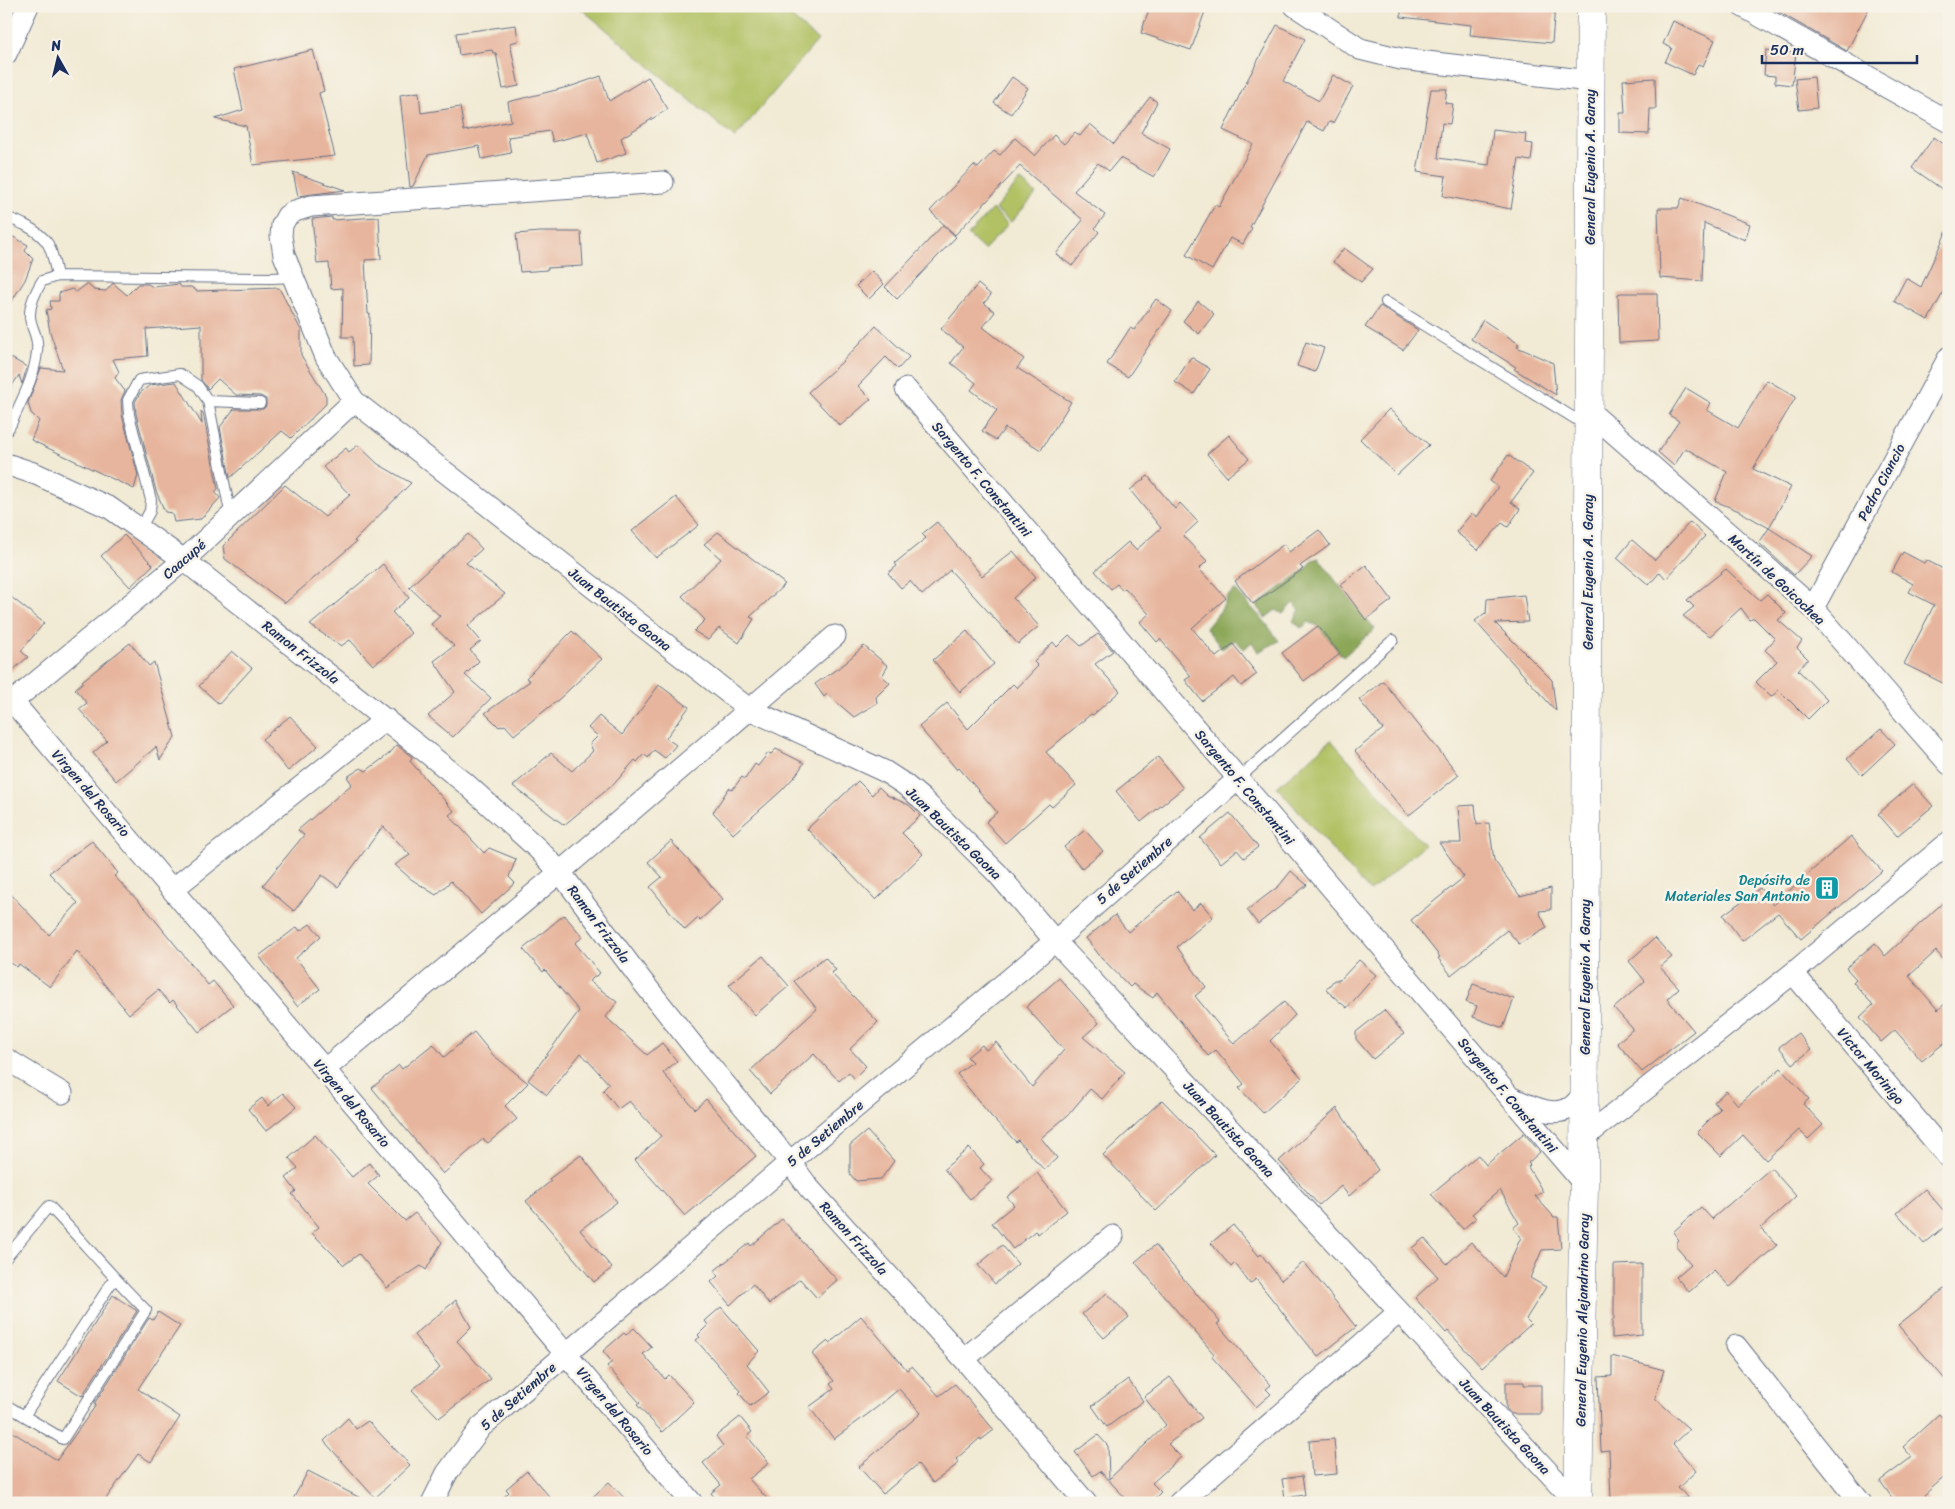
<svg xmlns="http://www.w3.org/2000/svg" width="1955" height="1509" font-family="Sriracha,sans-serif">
<rect width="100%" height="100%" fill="#f7f3e8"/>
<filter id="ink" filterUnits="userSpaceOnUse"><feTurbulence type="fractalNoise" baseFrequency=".02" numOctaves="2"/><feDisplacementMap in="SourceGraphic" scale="10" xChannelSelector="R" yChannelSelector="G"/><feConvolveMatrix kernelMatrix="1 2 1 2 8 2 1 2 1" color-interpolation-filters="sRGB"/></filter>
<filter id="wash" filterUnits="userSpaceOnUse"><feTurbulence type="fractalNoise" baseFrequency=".0096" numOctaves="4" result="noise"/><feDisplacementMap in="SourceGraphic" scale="20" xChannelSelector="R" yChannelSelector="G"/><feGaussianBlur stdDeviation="1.12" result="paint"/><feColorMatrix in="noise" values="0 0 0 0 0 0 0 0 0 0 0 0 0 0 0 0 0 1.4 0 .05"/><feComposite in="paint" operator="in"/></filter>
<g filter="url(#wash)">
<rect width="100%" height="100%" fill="#f1ead4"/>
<path fill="#b1c163" stroke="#667860" d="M578,6H778L818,40L735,138Z
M1020,180L1036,194L1011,222L995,209Z
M992,209L1008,224L984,250L968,235Z
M1331,740L1424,845L1370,892L1277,787Z"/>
<path fill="#8ca759" stroke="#546b5c" d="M1319,558L1338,584L1375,629L1343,657L1318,626L1309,622L1301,628L1293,621L1300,610L1293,603L1283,614L1276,610L1265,618L1257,605L1307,568L1313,560Z
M1235,590L1266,623L1279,641L1258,652L1252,642L1244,649L1235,640L1222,649L1206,628L1221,610L1228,596Z"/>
<g id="blocks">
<path fill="#e7b59d" d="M1150,6H1207L1191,50L1141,33Z
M1401,6H1555L1552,43L1470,35L1471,25L1401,17Z
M1768,6H1870L1847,51Z
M1673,21L1715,40L1703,66L1698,64L1693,75L1665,62L1672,48L1663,44Z
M516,25L518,41L510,43L519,86L503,89L496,53H493L492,50L459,55L456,33Z
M1277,25L1305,39L1283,81L1319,101L1333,75L1353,86L1333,123L1329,122L1324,131L1307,122L1250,227L1252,228L1243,244L1230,238L1212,270L1186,255L1215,205L1219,207L1253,144L1223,130L1242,90Z
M313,50L324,91L319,93L335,156L253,165L246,126L215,119L243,110L234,69Z
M1766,50L1796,53L1792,85L1775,83V76L1764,75Z
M601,76L609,101L648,77L668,109L621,138L626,153L597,163L587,133L553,142L550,131L508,137L511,153L482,159L479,146L428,155L413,186L410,187L400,95L419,92L421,113L460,107L464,131L511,121L508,102L572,86Z
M1012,77L1028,88L1011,114L994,103Z
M1814,77L1817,108L1799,110L1795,79Z
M1655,78L1656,109H1650L1649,134L1620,133V113H1625L1623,80Z
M1431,89H1447L1445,103L1453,104L1450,124L1442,123L1438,158L1489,165L1493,130L1526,134L1525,143L1533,144L1531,161L1519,159L1511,209L1443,196L1446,176L1417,172Z
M1150,97L1157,102L1141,133L1170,149L1154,177L1120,158L1109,171L1098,163L1074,191L1105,215L1095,228L1099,232L1072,266L1056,254L1083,220L1020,166L955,235L930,211L974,165L978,168L994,151L1000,155L1015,138L1035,156L1054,135L1064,144L1075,132L1080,136L1090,124L1114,144Z
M1934,137L1949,148V194L1912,168Z
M293,172L327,184L345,190L298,196Z
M1682,198L1750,224L1745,240L1704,223L1702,281L1660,278L1658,208H1678Z
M332,217V220L379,217L381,259L365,260L368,314H370L369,365L354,366L353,337H342L343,288L331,289L329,263L317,264L312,219Z
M943,225L956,237L897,299L885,287Z
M1949,226V282L1928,320L1894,301L1906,278L1921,287Z
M540,232H581L583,266L547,268V270L520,272L516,234Z
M6,233L28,245L25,251L33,259L25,280L6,310Z
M1344,248L1373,269L1361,282L1333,262Z
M872,271L884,284L869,299L856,286Z
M113,283L127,295L138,284H148L153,287L179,284L181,287H191L197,291L279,288L301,330V355L326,396V404L291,438L282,431L230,478L220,427L234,409H263L266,406V399L260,396L236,395L218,379L208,389L201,380V325L146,329L148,356L113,359L119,372L115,378L125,391L121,400L122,415L138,475L134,489L31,440L39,421L31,413L28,403L41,368L63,370L50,332L46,310L51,309L50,301H59V293L72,289L76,292L87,284L94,290L106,291Z
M978,284L991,295L984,303L995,312L983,327L1024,359L1017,368L1071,402L1041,450L1005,428L996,440L982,431L997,410L971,390L976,383L951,363L963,347L941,329Z
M1621,293H1657L1658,341L1619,343L1618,294Z
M1156,299L1172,311L1128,377L1107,364L1130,328L1134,330Z
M1198,301L1214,314L1199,334L1183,321Z
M1380,306L1418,330L1403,350L1365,327Z
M1483,320L1519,344L1517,347L1553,363L1556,395L1514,369L1516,367L1471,339Z
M876,326L909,357L898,369L886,357L858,386L871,399L840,426L808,392L841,363Z
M1306,342L1324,348L1315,372L1297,366Z
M6,355L27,367L22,384L19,375L6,395Z
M1191,357L1210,369L1194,394L1175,382Z
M1767,380L1796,397L1753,469L1791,487L1769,528L1739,511L1715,501L1727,472L1685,448L1674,466L1658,452L1679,421L1669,415L1686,388L1711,403L1707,410L1738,428Z
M176,382L202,424L201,411L203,413L218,489L215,492L220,498L201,519L174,522L172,513L165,512L156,491L136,414L135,402L140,393L150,385Z
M1389,409L1429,445L1397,475L1360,439Z
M1229,435L1249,459L1227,477L1207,454Z
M358,445L378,464L411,483L354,541L356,542L285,603L225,559L223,546L285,485L325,517L350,495L323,467L346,448L349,452Z
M1508,455L1533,473L1511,502L1520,509L1508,527L1502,523L1478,550L1456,532L1472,513L1477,517L1498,487L1490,481Z
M1148,476L1175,509L1180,503L1198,522L1183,536L1207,561L1199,569L1226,598L1192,628L1216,657L1233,644L1257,674L1241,686L1234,677L1202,701L1185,680L1191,676L1160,639L1157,642L1140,622L1149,614L1125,588L1122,590L1117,584L1111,589L1095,571L1128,542L1136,550L1161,528L1130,490Z
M676,497L699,525L656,558L632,531Z
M937,522L982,576L1013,551L1036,577L1013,598L1039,626L1018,644L950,570L922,595L910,581L901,588L888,573L897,566L895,563L926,538L922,534Z
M1690,522L1705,536L1666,579L1660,572L1649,585L1617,558L1632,540L1655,560Z
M1769,528L1812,556L1794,575L1759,543Z
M1319,530L1330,545L1300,566L1303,569L1253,604L1235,581L1284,544L1289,552Z
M718,532L785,584L750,617L754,619L739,643L719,628L708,640L694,631L705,620L682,596L721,559L704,544Z
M468,534L482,549L466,563L505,594L468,626L481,641L470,650L479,661L465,675L491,698L453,737L428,716L455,692L434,661L454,646L431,624L440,616L409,587Z
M124,535L153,565L130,587L101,556Z
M1903,552L1924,563L1926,560L1949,572V686L1904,664L1934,605L1909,592L1913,584L1892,572Z
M383,564L409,598L392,612L411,633L386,656L373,665L350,640L341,646L310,625Z
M1366,565L1392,600L1366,620L1340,585Z
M1726,569L1760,600L1767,594L1786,613L1778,620L1802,641L1797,648L1808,659L1798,670L1827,700L1808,719L1779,690L1771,697L1756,682L1777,661L1765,650L1775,639L1754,618L1750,620L1741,608L1710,636L1683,616L1694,607L1687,600Z
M6,593L44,623L21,651L28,657L6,676Z
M1524,595L1528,622L1495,623L1552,680L1556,711L1475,621L1485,613L1486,614L1487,599Z
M1318,626L1340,654L1304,681L1282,653Z
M572,631L602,659L558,700L514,735L505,725L499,727L485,713L530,681L526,678Z
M967,631L994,664L960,692L933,660Z
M1098,634L1113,651L1095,664L1120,691L1093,715L1091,714L1046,752L1076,785L1052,807L1049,804L1005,843L986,822L997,812L959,768L957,770L944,754L943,755L919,727L947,703L968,729L1013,684L1017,688L1038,666L1034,662L1053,642L1057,647L1069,635L1081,646Z
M130,643L149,666L154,662L175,737L160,760L156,747L116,781L93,753L107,741L79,709L87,703L75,689L83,682L82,681Z
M864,646L888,666L882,676L890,683L876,697L877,703L854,717L827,694L824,697L815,684L847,662L848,660Z
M232,651L252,668L219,704L199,686Z
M1383,681L1459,775L1408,816L1355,751L1383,729L1359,700Z
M659,685L689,707L666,738L676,745L665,758L654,750L648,758L644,754L637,762L635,760L614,784L564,825L513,786L551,753L572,771L593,751L590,744L598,736L588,728L599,716L622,735Z
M290,716L318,746L288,771L262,739Z
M1881,729L1895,744L1862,775L1847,759Z
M397,745L412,757L410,761L454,811L449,815L484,853L489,848L516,859L509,877L515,883L481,914L451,881L436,895L411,879L395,865L410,855L383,826L338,887L322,875L294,911L263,885L304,835L298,830L352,784L347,777L361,768L366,771L389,754Z
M776,749L804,763L796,775L781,791L733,834L713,812L729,788L732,790L742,777L745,779L755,764L758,766L768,753L771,754Z
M1158,757L1183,788L1141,822L1116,791Z
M858,781L872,795L879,787L887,795L909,805L920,816L902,833L923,854L876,900L807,829Z
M1913,784L1933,806L1897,836L1878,814Z
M1475,805L1477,824L1489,823L1494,860L1520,896L1551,888V910L1539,911L1547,928L1519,944L1507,930L1451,975L1438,958L1440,957L1411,920L1464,877L1439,843H1461L1458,806Z
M1230,813L1258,847L1244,858L1237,850L1221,863L1200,838Z
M1085,830L1103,851L1082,868L1064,847Z
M1851,836L1882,871L1801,939L1778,913L1742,941L1723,915L1760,888L1773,905Z
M92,841L118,873L114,876L146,909L208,985L213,981L233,1005L199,1032L173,1000L170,1003L158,990L129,1014L77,951L50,987L19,964L17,967L6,960V889L49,935L78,903L49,873Z
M671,841L723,899L700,920L698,918L685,930L650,887L662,877L648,862Z
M1291,871L1307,885L1258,924L1247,910L1279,886Z
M1177,891L1192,910L1201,903L1213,917L1177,947L1206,987L1195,996L1234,1044L1284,1002L1295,1015L1270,1041L1302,1078L1263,1113L1239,1088L1244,1084L1216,1050L1208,1056L1157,992L1153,998L1133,984L1130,987L1100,956L1086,938L1115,915L1128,932Z
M1949,897V966L1936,951L1909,976L1938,1010L1949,1000V1039L1922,1061L1895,1030L1881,1042L1860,1017L1873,1005L1853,982L1856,979L1846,968L1875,943L1885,956Z
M564,915L583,937L575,943L600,973L589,981L617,1002L606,1017L647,1055L662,1043L677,1061L663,1073L695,1109L706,1099L756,1156L685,1216L635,1160L661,1136L629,1101L618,1109L603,1090L609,1084L581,1053L547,1095L528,1080L579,1011L545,970L543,972L523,949Z
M310,924L321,936L296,958L320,989L297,1006L259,956L297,927L300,931Z
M1655,938L1672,957L1660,967L1679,988L1667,999L1694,1031L1642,1072L1617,1043L1633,1029L1614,1008L1645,981L1629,961Z
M763,956L789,986L755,1015L729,985Z
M825,957L836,970L831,973L878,1022L850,1049L866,1066L854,1078L849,1072L839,1081L814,1054L770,1094L750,1071L817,1009L794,981Z
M1359,960L1376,975L1347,1008L1326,990L1334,980H1340Z
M1059,978L1099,1023L1083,1037L1125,1072L1102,1099L1090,1089L1068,1115L1041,1138L1057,1158L1044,1170L1018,1140L1016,1142L990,1115L957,1074L972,1062L967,1057L982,1045L986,1050L996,1042L1032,1087L1064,1050L1026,1007Z
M1473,984L1514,999L1503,1028L1473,1017L1477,1006L1466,1002Z
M1384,1010L1404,1034L1373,1059L1356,1039V1032Z
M474,1032L492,1054L528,1083L505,1106L517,1119L488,1143L483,1139L443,1174L372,1088L399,1065L402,1069L433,1044L444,1057Z
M1798,1033L1811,1050L1793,1064L1779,1047Z
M1781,1068L1809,1099L1803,1104L1823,1125L1808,1139L1799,1130L1766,1160L1743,1135L1721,1156L1697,1132L1720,1109L1714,1102L1726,1091L1738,1105Z
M283,1093L296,1107L266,1131L248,1109L262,1098L268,1106Z
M1162,1100L1215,1155L1156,1211L1103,1155Z
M1337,1108L1378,1170L1349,1196L1341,1186L1319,1205L1279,1161Z
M867,1131L894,1161L881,1179L856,1181L850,1174V1145Z
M1524,1133L1540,1152L1528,1163L1530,1165L1528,1167L1543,1192L1535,1196L1554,1217H1558L1561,1249L1542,1250L1530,1278L1546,1287L1526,1319L1531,1324L1482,1368L1448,1331L1446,1333L1415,1298L1438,1277L1412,1248L1424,1238L1447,1264L1471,1242L1503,1277L1521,1237L1513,1228L1519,1223L1500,1190L1472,1214L1476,1218L1463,1229L1431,1194L1478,1155L1486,1165Z
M315,1135L352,1177L369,1163L379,1175L368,1184L405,1221L415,1213L442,1242L426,1270L421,1266L387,1288L359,1254L344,1265L312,1233L319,1227L292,1194L296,1191L286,1178L298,1168L289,1158Z
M969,1148L984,1164L980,1168L992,1181L970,1199L944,1169Z
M581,1155L617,1202L580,1230L612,1268L594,1282L526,1201L551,1181L549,1179Z
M1771,1168L1796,1196L1761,1228L1777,1245L1730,1287L1714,1270L1689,1292L1676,1277L1691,1264L1677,1248V1242L1679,1240L1673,1232L1701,1207L1712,1219Z
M1037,1173L1067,1211L1038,1234L1035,1231L1013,1249L992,1223L1014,1205L1007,1197Z
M1925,1189L1949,1217V1223L1924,1244L1897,1213Z
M782,1219L837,1280L817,1298L800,1279L769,1304L753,1284L730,1305L711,1282L718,1276L714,1271L749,1243L751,1246Z
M1233,1225L1259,1256L1261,1254L1281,1280L1304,1262L1356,1327L1318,1357L1256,1279L1250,1284L1235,1263L1231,1267L1211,1243Z
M1002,1245L1018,1264L995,1284L978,1265Z
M1155,1245L1220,1322L1217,1324L1271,1385L1266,1389L1271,1394L1256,1407L1212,1357L1214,1354L1135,1262Z
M1642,1264V1335L1612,1338V1320H1614V1265Z
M1949,1285V1384L1898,1325Z
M1107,1293L1129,1317L1104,1338L1082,1314Z
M113,1295L137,1311L82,1396L58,1381Z
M456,1300L471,1327L457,1341L491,1379L439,1418L412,1390L440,1368L414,1335Z
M721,1307L759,1351L747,1364L769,1392L750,1406L739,1393L741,1391L696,1340L700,1337L698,1335L708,1325L705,1321Z
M158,1312L180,1326L138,1389L180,1417L151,1462L138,1454L103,1503H6V1428L57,1460L96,1405L94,1404L149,1318L153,1320Z
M861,1316L907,1370L912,1366L939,1396L955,1384L994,1430L981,1440L980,1438L956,1459L959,1463L933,1483L918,1464L883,1494L859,1467L921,1413L899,1389L876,1408L834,1439L809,1407L834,1389L830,1384L834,1381L812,1354L828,1341L830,1343Z
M634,1328L652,1347L643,1354L665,1379L669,1375L694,1402L662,1432L637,1405L640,1403L607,1366L612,1362L603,1351L624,1333L626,1335Z
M1612,1356L1664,1370L1655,1398L1689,1429L1673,1444L1696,1471L1678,1488L1689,1498L1611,1500L1609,1450L1601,1451L1598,1377L1612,1376Z
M1170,1377L1202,1418L1168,1444L1181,1457L1152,1483L1161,1492L1150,1503H1130L1100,1471L1093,1476L1075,1452L1098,1435L1108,1446L1109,1479L1166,1425L1144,1397Z
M1128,1379L1143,1401L1107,1427L1092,1406Z
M1506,1382H1524V1385H1541V1414H1511L1506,1408Z
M1939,1414L1949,1425V1473L1924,1495L1929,1503H1896L1880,1481L1912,1457L1903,1447Z
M740,1417L752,1432L747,1436L769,1463L749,1479L771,1503H719L711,1493L721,1485L703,1463L723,1446L716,1436Z
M348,1418L356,1429L368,1421L410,1465L375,1498L324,1441Z
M1334,1439L1337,1474L1312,1476L1309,1441Z
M308,1471L370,1503H291Z
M527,1471L555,1503H497L509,1492L506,1489Z
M1302,1476L1305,1495L1285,1498L1282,1479Z
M609,1482L629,1503H586Z"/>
</g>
</g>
<g filter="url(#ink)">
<use href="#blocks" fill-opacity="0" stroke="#667087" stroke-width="1"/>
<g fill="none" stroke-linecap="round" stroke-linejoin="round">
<defs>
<path id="service" d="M6,218C13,219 18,222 25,225C52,240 51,248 57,276
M1386,302L1587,426
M208,401L260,403
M6,432L11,424C21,401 35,377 37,351C39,336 31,329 30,317C29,304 36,291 42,281L57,276L272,278L293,277
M140,529L150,511L151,500L129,415L128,400L139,380L180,374L198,386L208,401L231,517
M1238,779L1393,640
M6,1258L49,1206C82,1240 112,1277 146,1310L63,1439L6,1405
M24,1416L114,1279"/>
<path id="minor" d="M1295,6L1360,49L1401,59L1590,81
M1742,6L1949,122
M6,54L28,6
M663,182L311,206L295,211L287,216L282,225L281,236L284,255L326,357L354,401L749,709L884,771L904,784L921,798L997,873L1055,941L1577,1503
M906,389L1584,1184
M1589,411L1813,608L1949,764
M6,464L36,474L110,508L184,560L465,783L538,849L560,872L642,981L699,1053L790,1162L809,1188L964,1359L1086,1503
M1813,608L1949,357
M13,702L692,1503
M6,707L184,560L354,401
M173,889L386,719
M1793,973L1949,1158
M6,1059L62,1093
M324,1070L560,872L835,636
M1512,1098C1528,1105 1554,1119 1571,1107C1576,1104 1581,1097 1585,1092
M1585,1137L1793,973L1949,842
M1736,1346L1861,1503
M964,1359L1113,1236
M432,1503L447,1473L481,1427L790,1162L1055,941L1238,779
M1179,1503L1399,1312"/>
<path id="primary" d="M1578,1503L1584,1184L1591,6"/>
</defs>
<use href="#service" stroke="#667087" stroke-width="12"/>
<use href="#minor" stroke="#667087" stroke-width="23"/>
<use href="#primary" stroke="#667087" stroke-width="29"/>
<use href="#service" stroke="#fff" stroke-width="10"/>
<use href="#minor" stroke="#fff" stroke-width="21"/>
<use href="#primary" stroke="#fff" stroke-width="28"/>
</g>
</g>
<defs>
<symbol id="building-square" viewBox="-11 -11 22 22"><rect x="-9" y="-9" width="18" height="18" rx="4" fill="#0f9aa8" stroke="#f7f3e8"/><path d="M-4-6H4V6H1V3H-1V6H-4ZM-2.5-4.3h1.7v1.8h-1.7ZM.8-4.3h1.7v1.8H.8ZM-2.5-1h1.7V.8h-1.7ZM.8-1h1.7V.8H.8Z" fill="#fff"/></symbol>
</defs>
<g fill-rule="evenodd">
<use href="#building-square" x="1813" y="874" width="28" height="28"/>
</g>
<g text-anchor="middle" stroke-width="5" stroke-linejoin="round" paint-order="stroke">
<g font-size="14" fill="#1b2f5e" stroke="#f7f3e8">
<text transform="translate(1590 167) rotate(-90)" y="5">General Eugenio A. Garay</text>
<text transform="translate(982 479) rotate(50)" y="5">Sargento F. Constantini</text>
<text transform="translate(1881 482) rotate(-62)" y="5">Pedro Ciancio</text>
<text transform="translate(184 559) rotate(-41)" y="5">Caacupé</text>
<text transform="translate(1588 572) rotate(-90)" y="5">General Eugenio A. Garay</text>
<text transform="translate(1777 579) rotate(43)" y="5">Martín de Goicochea</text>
<text transform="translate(620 609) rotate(38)" y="5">Juan Bautista Gaona</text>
<text transform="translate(301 652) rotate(38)" y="5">Ramon Frizzola</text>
<text transform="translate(1245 787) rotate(50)" y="5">Sargento F. Constantini</text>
<text transform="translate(91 793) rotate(49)" y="5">Virgen del Rosario</text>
<text transform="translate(954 833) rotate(44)" y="5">Juan Bautista Gaona</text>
<text transform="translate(1134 870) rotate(-41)" y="5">5 de Setiembre</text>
<text transform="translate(599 924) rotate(53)" y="5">Ramon Frizzola</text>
<text transform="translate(1585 977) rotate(-90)" y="5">General Eugenio A. Garay</text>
<text transform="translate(1871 1066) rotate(50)" y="5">Victor Morinigo</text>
<text transform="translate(1508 1095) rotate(50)" y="5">Sargento F. Constantini</text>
<text transform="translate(352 1103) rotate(50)" y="5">Virgen del Rosario</text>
<text transform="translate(1229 1129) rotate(47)" y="5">Juan Bautista Gaona</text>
<text transform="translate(825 1133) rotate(-40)" y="5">5 de Setiembre</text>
<text transform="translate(854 1238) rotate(48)" y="5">Ramon Frizzola</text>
<text transform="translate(1582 1320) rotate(-89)" y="5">General Eugenio Alejandrino Garay</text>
<text transform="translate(518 1396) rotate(-41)" y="5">5 de Setiembre</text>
<text transform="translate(615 1411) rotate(50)" y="5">Virgen del Rosario</text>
<text transform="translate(1505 1426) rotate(47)" y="5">Juan Bautista Gaona</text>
</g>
<g font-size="14" fill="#0d838f" stroke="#f7f3e8" text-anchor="end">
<text x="1810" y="885">Depósito de<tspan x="1810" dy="16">Materiales San Antonio</tspan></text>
</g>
</g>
<rect width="1955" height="1509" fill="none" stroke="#f7f3e8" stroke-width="25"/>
<g transform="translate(58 58) rotate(352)" stroke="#f7f3e8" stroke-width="4" paint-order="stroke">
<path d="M0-4L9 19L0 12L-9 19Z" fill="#1b2f5e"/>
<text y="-8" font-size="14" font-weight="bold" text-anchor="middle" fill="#1b2f5e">N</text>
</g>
<path d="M1762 55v8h155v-8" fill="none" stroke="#1b2f5e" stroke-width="2.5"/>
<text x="1770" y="55" font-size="15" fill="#1b2f5e" stroke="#f7f3e8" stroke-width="4" paint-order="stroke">50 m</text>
</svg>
